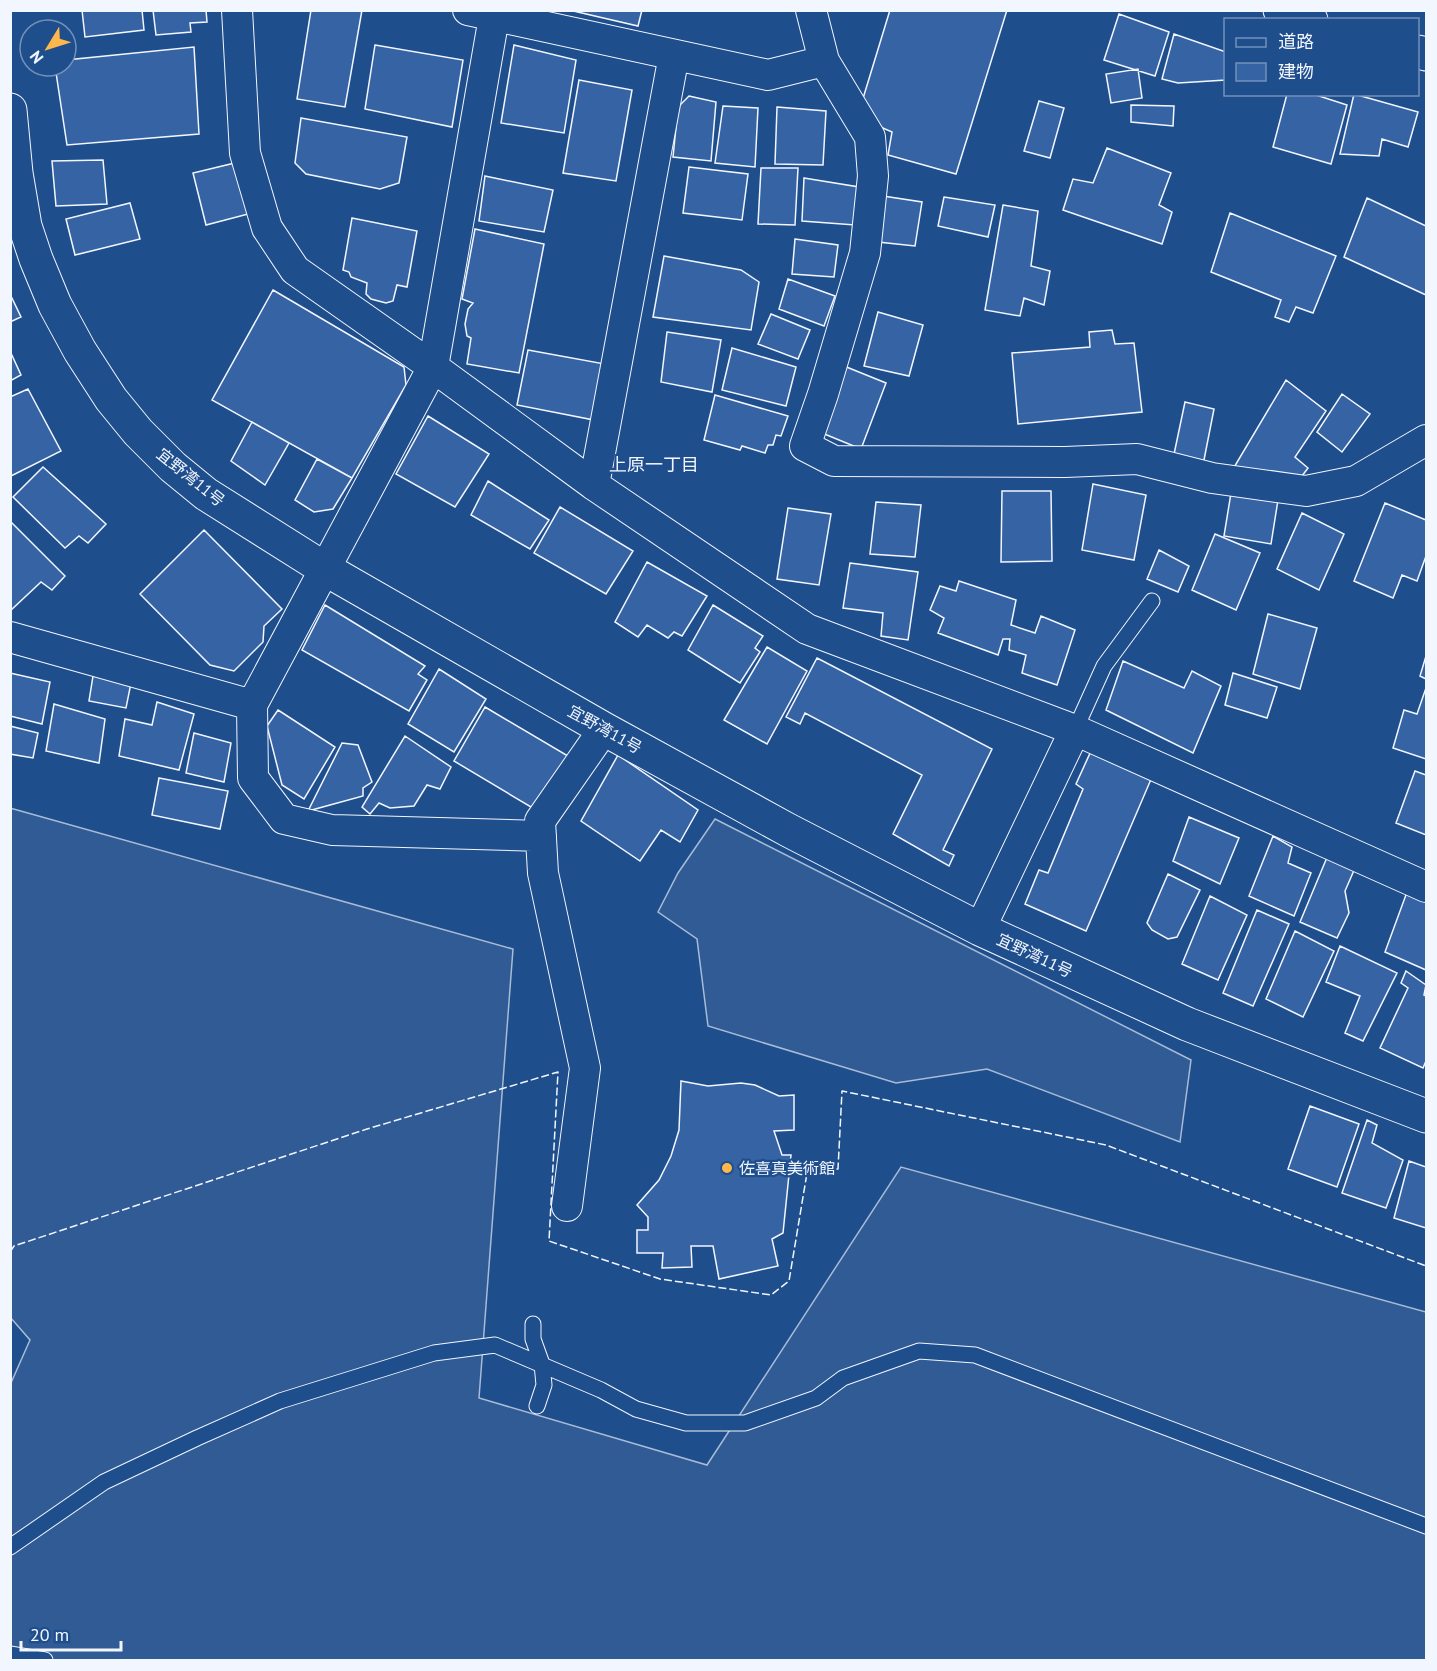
<svg xmlns="http://www.w3.org/2000/svg" width="1437" height="1671" font-family="'PT Sans','Noto Sans JP',sans-serif">
<rect width="100%" height="100%" fill="#1f4e8c"/>
<path fill="#305b95" stroke="#a8bbd7" stroke-width="1.5" d="M10,808L513,949L479,1398L707,1465L901,1167L1426,1312V1660H11V1383L30,1340L10,1317Z
M715,819L1191,1060L1180,1142L987,1069L896,1083L708,1026L697,939L658,912L678,873Z"/>
<path fill="#3563a3" stroke="#f2f6ff" stroke-width="1.5" d="M82,10H142L144,30L85,37Z
M153,10H206L207,22L190,23L191,32L156,35Z
M311,10H362L345,107L297,99Z
M569,10H642L638,26Z
M890,10H1007L956,174L888,155L892,132L869,122L861,105Z
M1119,14L1169,32L1155,76L1104,60Z
M1174,34L1226,52V80L1178,83L1162,79Z
M375,45L463,60L452,127L365,109Z
M514,45L576,60L564,133L501,123Z
M194,47L199,134L67,145L55,66H66V60Z
M1138,69L1142,98L1111,103L1106,74Z
M579,80L632,90L616,181L563,173Z
M1287,94H1313L1347,105L1331,164L1273,147Z
M1354,94L1418,112L1408,147L1382,139L1379,156L1340,154Z
M689,96L716,102L711,161L673,157L678,107Z
M1039,101L1064,108L1050,158L1024,151Z
M1131,105L1174,106L1173,126L1131,122Z
M723,106L758,108L755,167L715,163Z
M777,107L826,111L823,165L775,164Z
M301,118L407,137L399,183L380,189L306,174L295,163Z
M1107,148L1171,173L1159,205L1172,212L1162,244L1063,210L1073,179L1093,183Z
M103,160L107,204L56,206L52,161Z
M239,162L252,213L206,225L193,173Z
M689,167L748,174L742,220L683,213Z
M761,168H798L795,225L758,224Z
M485,176L553,190L544,232L479,221Z
M804,178L859,187L855,225L802,221Z
M883,196L922,202L915,246L878,242Z
M944,197L995,205L988,237L938,226Z
M1367,198L1426,226V295L1344,257Z
M130,203L140,239L75,255L66,219Z
M1003,205L1038,211L1031,266L1050,271L1044,305L1024,298L1020,316L985,310Z
M1230,213L1336,256L1313,313L1296,307L1289,322L1275,317L1281,300L1211,272Z
M352,218L417,231L407,287L397,285L393,301L386,303L371,299L366,294L367,283L351,277L349,272L343,270Z
M475,229L544,244L519,373L467,364L471,338L467,336L465,324L468,309L473,303L462,299Z
M795,239L838,245L834,277L792,274Z
M664,256L741,270L759,282L751,330L653,317Z
M788,279L835,296L824,326L779,309Z
M273,290L404,367L406,385L352,478L212,400Z
M10,294L21,317L10,322Z
M878,312L923,325L909,376L864,366Z
M771,314L810,330L798,359L758,344Z
M1112,330L1115,344L1134,343L1142,412L1018,424L1012,353L1090,347L1089,332Z
M667,332L721,340L712,392L661,382Z
M732,348L796,367L786,406L722,390Z
M528,350L605,364L594,420L517,405Z
M10,351L21,375L10,381Z
M844,366L886,383L861,449L822,433Z
M1286,380L1326,411L1295,457L1308,468L1296,484L1233,469Z
M28,389L61,451L11,476L10,397Z
M1342,394L1370,414L1342,452L1317,432Z
M715,395L788,416L781,436L776,435L773,445H768L765,453L742,446L740,450L704,440Z
M1185,402L1214,409L1203,465L1173,459Z
M428,416L489,454L455,507L396,474Z
M252,422L289,443L265,485L231,461Z
M317,459L352,478L333,509L314,512L295,500Z
M43,467L106,524L88,543L79,536L65,548L13,497Z
M488,481L549,520L530,549L471,515Z
M1093,484L1146,495L1134,560L1082,550Z
M1002,491H1051L1052,561L1001,562Z
M1231,493L1278,500L1271,544L1224,536Z
M876,502L921,505L915,557L870,554Z
M1385,503L1426,520V556L1417,581L1402,575L1393,598L1354,581Z
M560,507L633,551L606,594L534,553Z
M788,508L831,514L819,585L777,579Z
M1302,513L1344,534L1319,590L1277,569Z
M10,521L65,576L52,590L41,582L10,611Z
M204,530L282,609L264,626L263,642L234,671L210,665L140,594Z
M1215,534L1260,553L1236,610L1192,590Z
M1159,550L1189,566L1178,592L1147,579Z
M647,562L707,596L682,636L674,632L668,638L647,625L638,637L615,622Z
M850,563L918,572L908,640L881,636L883,613L843,608Z
M959,581L1016,600L1011,625L1035,633L1041,616L1075,630L1057,685L1022,673L1026,655L1009,650L1010,639H1003L998,655L938,633L944,618L930,610L940,586L956,591Z
M325,605L425,666L418,674L427,680L409,711L302,650Z
M713,605L763,636L755,648L760,652L740,683L688,650Z
M1268,614L1317,628L1300,689L1253,674Z
M767,647L807,671L767,744L724,720Z
M1426,656V679L1420,676Z
M817,658L992,749L943,850L954,855L949,866L893,834L922,775L805,713L800,724L786,717Z
M1123,661L1184,688L1192,671L1221,686L1193,753L1106,710Z
M439,669L486,699L454,752L408,724Z
M94,670L132,678L126,708L89,701Z
M10,673L50,682L42,724L10,716Z
M1233,673L1277,687L1267,718L1225,705Z
M1426,688V759L1393,748L1404,710L1417,714Z
M157,702L194,714L179,770L119,756L125,719L152,725Z
M54,704L105,719L99,763L46,751Z
M485,707L568,756L536,810L454,761Z
M278,710L335,747L304,799L282,785L267,726Z
M10,726L38,733L33,758L10,754Z
M194,733L231,743L224,782L186,773Z
M405,736L451,767L440,789L427,785L414,806L390,808L379,803L370,814L362,807Z
M342,743L358,745L372,782L363,788V796L308,811Z
M1091,751L1152,777L1086,931L1025,904L1039,870L1048,873L1083,789L1076,784Z
M618,755L698,810L680,842L661,830L640,861L581,821Z
M1415,771L1426,775V835L1396,823Z
M159,778L228,791L220,829L152,815Z
M1189,817L1239,838L1220,884L1173,861Z
M1273,836L1292,847L1288,863L1311,873L1294,916L1249,896Z
M1328,855L1355,868L1345,891L1349,913L1337,938L1300,922Z
M1168,874L1200,890L1177,937L1168,939L1152,930L1147,923Z
M1407,892L1426,902V970L1385,952Z
M1210,896L1247,915L1218,980L1182,964Z
M1257,910L1289,924L1253,1006L1223,993Z
M1295,931L1334,951L1303,1017L1266,999Z
M1340,946L1397,973L1363,1041L1345,1033L1360,996L1326,982Z
M1406,971L1426,985L1424,995L1426,996V1061L1423,1068L1380,1048L1408,988L1401,983Z
M681,1081L708,1086L741,1083L755,1085L779,1096L794,1095V1130L774,1131L782,1155H791L783,1233L772,1239L778,1266L719,1279L713,1246H691L692,1267L662,1268L663,1253H637V1230H648V1217L637,1205L659,1180L671,1156L679,1130Z
M1310,1106L1359,1124L1337,1187L1288,1169Z
M1367,1120L1377,1125L1372,1143L1403,1160L1386,1208L1342,1193Z
M1409,1161L1426,1167V1228L1394,1218Z"/>
<g fill="none" stroke-linecap="round" stroke-linejoin="round">
<defs>
<path id="lane" d="M1075,730L1104,666L1152,601
M533,1324V1339L542,1364L544,1385L537,1406
M10,1547L104,1482L197,1438L280,1401L434,1353L495,1345L601,1390L636,1409L686,1423H745L816,1398L843,1378L919,1351L975,1355L1426,1526
M10,1654L45,1660"/>
<path id="street" d="M237,10L245,153L267,228L295,270L433,367L594,485L807,629L1075,730L1426,887
M468,10L768,75L824,61
M811,10L824,61L870,137L873,176L865,253L823,394L805,446L834,461L1065,462L1137,459L1212,478L1306,491L1356,481L1426,440
M594,485L674,55
M10,637L252,705L433,367L494,17
M252,705L253,778L284,819L332,830L541,836
M980,929L1075,730
M567,1206L585,1068L543,873L540,821L604,729"/>
<path id="secondary" d="M10,110L16,173L25,226L36,259L55,305L80,351L111,399L138,432L173,467L206,494L325,569L604,729L788,830L980,929L1187,1024L1426,1116"/>
<path id="highway" d="M1280,10L1311,20
M1418,52L1426,54"/>
</defs>
<use href="#lane" stroke="#f2f6ff" stroke-width="17"/>
<use href="#street" stroke="#f2f6ff" stroke-width="32"/>
<use href="#secondary" stroke="#f2f6ff" stroke-width="35"/>
<use href="#highway" stroke="#f2f6ff" stroke-width="35"/>
<use href="#lane" stroke="#1f4e8c" stroke-width="15"/>
<use href="#street" stroke="#1f4e8c" stroke-width="30"/>
<use href="#secondary" stroke="#1f4e8c" stroke-width="33"/>
<use href="#highway" stroke="#1f4e8c" stroke-width="33"/>
<path stroke="#f2f6ff" stroke-width="1.5" stroke-dasharray="8 3" stroke-linecap="butt" d="M10,1252L14,1246L367,1129L558,1072L549,1241L660,1279L771,1295L789,1281L808,1167L838,1169L842,1091L1106,1145L1426,1266"/>
</g>
<circle fill="#ffb74d" stroke="#1f4e8c" stroke-width="2" cx="727" cy="1168" r="6"/>
<g text-anchor="middle" stroke-width="4.5" stroke-linejoin="round" paint-order="stroke">
<g font-size="16" fill="#f2f6ff" stroke="#1f4e8c">
<text transform="translate(191 477) rotate(39)" y="6">宜野湾11号</text>
<text transform="translate(605 729) rotate(29)" y="6">宜野湾11号</text>
<text transform="translate(1035 955) rotate(25)" y="6">宜野湾11号</text>
</g>
<g font-size="16" fill="#f2f6ff" stroke="#1f4e8c" text-anchor="start">
<text x="739" y="1174">佐喜真美術館</text>
</g>
<g font-size="18" fill="#f2f6ff" stroke="#1f4e8c">
<text x="654" y="471">上原一丁目</text>
</g>
</g>
<rect width="1437" height="1671" fill="none" stroke="#f2f6ff" stroke-width="24"/>
<rect x="1224" y="18" width="195" height="78" fill="#1f4e8c" stroke="#7391ba" stroke-width="1.5"/>
<rect x="1236" y="38" width="30" height="9" fill="#1f4e8c" stroke="#7391ba" stroke-width="1.5"/>
<text x="1278" y="48" font-size="18" fill="#f2f6ff">道路</text>
<rect x="1236" y="63" width="30" height="18" fill="#3563a3" stroke="#7391ba" stroke-width="1.5"/>
<text x="1278" y="78" font-size="18" fill="#f2f6ff">建物</text>
<g transform="translate(48 48) rotate(232)"><circle r="28" fill="#1f4e8c" stroke="#7391ba" stroke-width="1.5"/>
<path d="M0-4.5L10 22L0 15L-10 22Z" fill="#ffb74d"/>
<text y="-9" font-size="16" font-weight="bold" text-anchor="middle" fill="#f2f6ff">N</text>
</g>
<path d="M21 1641v9h100v-9" fill="none" stroke="#f2f6ff" stroke-width="3"/>
<text x="30" y="1641" font-size="18" fill="#f2f6ff" stroke="#1f4e8c" stroke-width="4.5" paint-order="stroke">20 m</text>
</svg>
